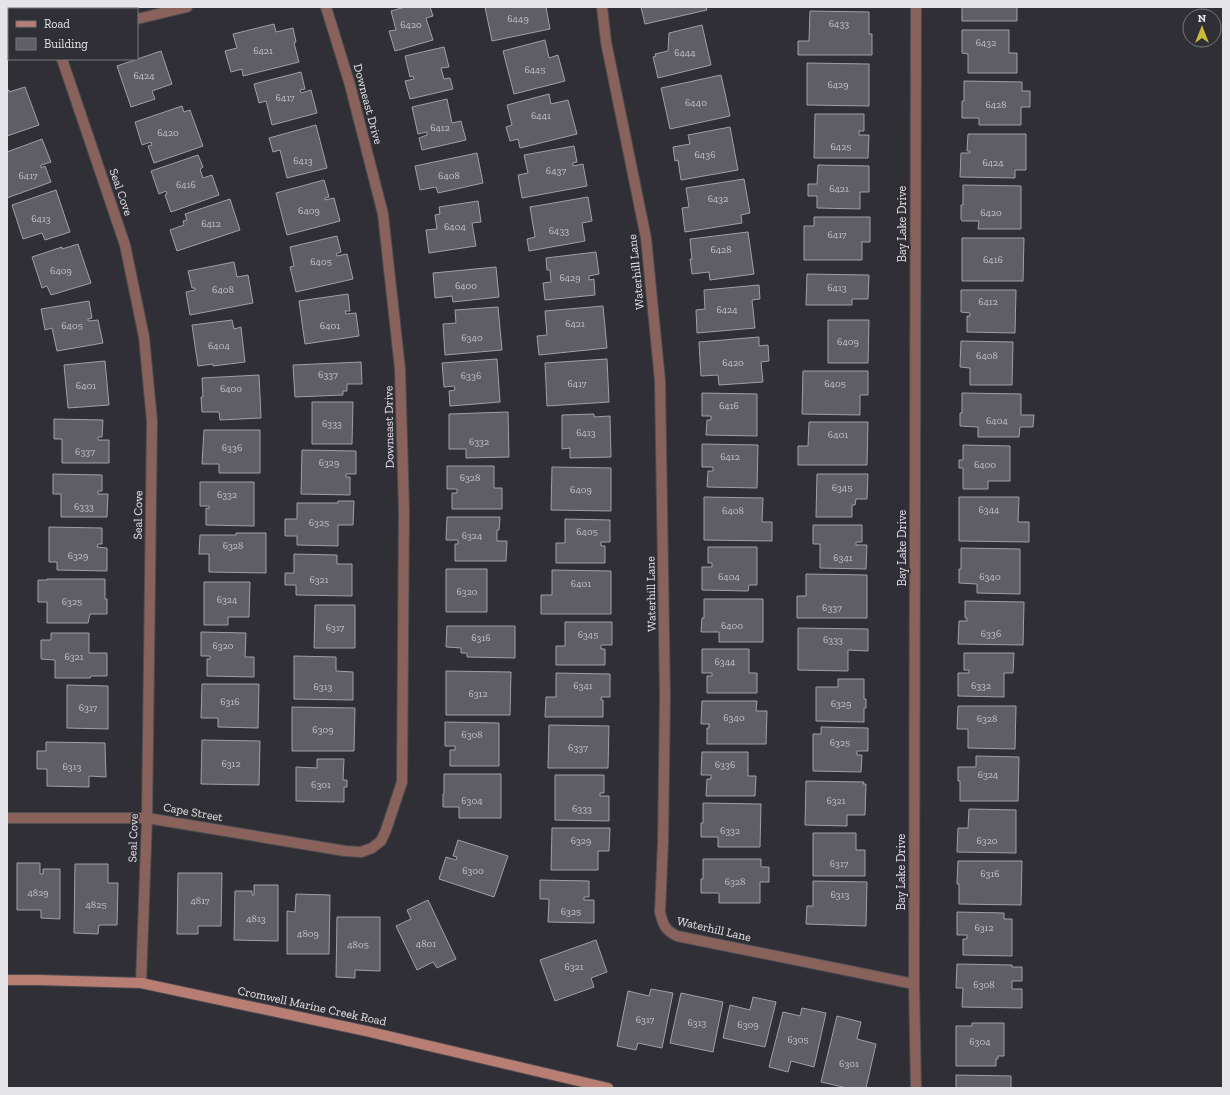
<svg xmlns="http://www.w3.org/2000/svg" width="1230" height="1095" font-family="'Zilla Slab',serif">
<rect width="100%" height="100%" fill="#302f35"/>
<path fill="#5f5e66" stroke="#a09fa8" d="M405,7H430L433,16L426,18L433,40L395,51L389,31L396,30L391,11Z
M485,7H546L550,29L492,41Z
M641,7H706L707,10L645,24Z
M962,7H1017V21H962Z
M810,11L869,12V34H872V55H798V41H809Z
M274,24L276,32L293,28L296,42L294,43L299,62L243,76L242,69L231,72L225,51L237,48L233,34Z
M702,25L711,65L658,78L653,57L656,56L655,54L668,51L669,33Z
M962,30H1009V53H1017V73H968V54L962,53Z
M545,40L549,58L558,55L565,81L514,94L503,51Z
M444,47L449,67L441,68L444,79L450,78L453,89L410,99L405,81L414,79L413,76L410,77L405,56Z
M161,51L172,84L152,91L155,99L131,107L117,66Z
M807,63L869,64V106L807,105Z
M301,72L305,89L300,90L301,93L311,90L317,113L272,125L266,101L259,103L254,84Z
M721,75L730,116L670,129L661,88Z
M964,81L1022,82V91H1030V107H1021V125H979V118H962V101H964Z
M25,87L39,125L7,136V91L9,90V92Z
M549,94L551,104L568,100L577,134L520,148L518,139L510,141L506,127L512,125L507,105Z
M447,99L452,123L461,121L466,140L422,150L419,138L427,135V132L418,134L412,107Z
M182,106L184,112L190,110L203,146L154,163L148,146L152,145L151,142L142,145L135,122Z
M815,114H864V131H859V135H869L868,158H814Z
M316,125L327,168L287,178L280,150L273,152L269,138Z
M730,127L738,170L681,180L678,160L675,161L673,147L690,144L688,135Z
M968,134H1026V170H1015V178L960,177L961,153H970V151H967Z
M42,139L51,162L41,165V168L45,166L51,182L7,198V152Z
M574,146L577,162L573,163V166L583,164L587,186L522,198L518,175L528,173L524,155Z
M477,153L483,183L438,193L436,187L420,190L415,166Z
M198,155L203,167L200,169L203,178L212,175L219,195L171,212L165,195L167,194L166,191L159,194L151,171Z
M818,165L869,166V192H860V209L817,208V196H808V184H817Z
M744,179L750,213L741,215L742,223L685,232L682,208L689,207L686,188Z
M324,180L329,197L325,198V200L334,198L340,221L287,235L276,193Z
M963,185L1021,186V229H978L979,221H962L961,219V205H963Z
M56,190L70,232L45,240L42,233L23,239L12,205Z
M588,197L592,221L582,223L585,241L529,251L527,239L535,237L530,207Z
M230,199L240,230L177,251L170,230L184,225L183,221L187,220L185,214Z
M478,201L481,222L472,223L476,246L429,253L426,230L437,229L435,215L440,214L439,207Z
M814,217H870V242H861L862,243V260H804V226H814Z
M748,232L754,274L710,280L709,272L692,274L690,259H692L690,239Z
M337,236L341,252L336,254L337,256L347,254L353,279L296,292L290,267L294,266L290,247Z
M962,238H1024L1023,281H962Z
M78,244L91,283L51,295L47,286L42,288L32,257L62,247V249Z
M596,252L599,274L589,276V280L594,279L595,295L545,300L543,283L551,282L550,270H547L546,258Z
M234,262L237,277L248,275L253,303L190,315L186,292L195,290V288H192L188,271Z
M496,267L499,297L453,302L452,296L435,298L433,273Z
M807,274L869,275L868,299H852V305H806Z
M759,285L760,299L752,300L755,328L697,333L696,310L705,309L704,290Z
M961,290H1016L1015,333L967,332V316H970V313L961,312Z
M348,294L350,311H345L346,314L356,313L359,336L305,344L299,301Z
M89,301L92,318L88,319V321L98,320L103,343L57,351L52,328L45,330L41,309Z
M603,306L607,348L539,355L537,336L547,335L545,311Z
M498,307L502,350L445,355L443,324L456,323L455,310Z
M232,320L234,329L241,327L245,362L213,366V364L198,366L192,325Z
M828,320H869L868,363H828Z
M759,337V346L768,345L769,361L761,362L763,382L719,385L718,375L701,376L699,342Z
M961,341L1013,342L1012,385H970V368L960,367Z
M497,359L500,402L450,406L449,391L455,390L454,386L444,387L442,363Z
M607,359L609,402L547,406L545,363Z
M105,361L109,405L68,408L64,365Z
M361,362L362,384H347V391H343V395L295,397L293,365Z
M803,371H868V395H860V415L802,414Z
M259,375L261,418L220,420L219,412H202L201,397H203L202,378Z
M702,393L757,394V436L706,435L707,420H711V416H702Z
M962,393L1021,394V415H1034L1033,427H1020L1019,437H978V427L960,426V413H962Z
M312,402H353L352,444H312Z
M508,412L509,457L466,458V449H449V414Z
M594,414V417L610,416L611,457L570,458V448L562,449V415Z
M54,419L103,420L102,437H98V440H109V463H62V439H54Z
M809,422H868L867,465H798V446H808Z
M204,430H260V473H219V464H202Z
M702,444L758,445L757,488L707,487L708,471H713V467H702Z
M963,445L1010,446V481H988V489H963V468H959V460H963Z
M302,450L356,451V474H346V477H350V495L301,494Z
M447,466H494V488H502V509H452V493H457V489H447Z
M552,467L611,468V511L551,510Z
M53,474L102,475V491H98V494H108L107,517H61V494H53Z
M817,474H868L867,499H856L855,505H852V517H816Z
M200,482H254V526L206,525V508L209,509V506H200Z
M704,497L763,498L762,522H772V541L704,540Z
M959,497H1019L1018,522H1029V542L959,541Z
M338,501H354L353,525H338V546L297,545V536H285V519H297V503H338Z
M447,517H500L499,530H497V541H507L506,561H455V544H458V540H446Z
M565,519L610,520V542H601V546H605V563H556V543H565Z
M813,525H862V542H856V545H867L866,569L820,568V544H813Z
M49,527L102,528V544H98L97,547L107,548V571L57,570V562H49Z
M236,533H266V573L209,572V554H199L200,535H236Z
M708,547H757V585H749L748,591L702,590V567H712V563H708Z
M961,548L1020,549V594L977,593V584L959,583V569H961Z
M294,554L337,555V564H352V596L296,595V585H285V573H294Z
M446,569H487V612H446Z
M552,570L611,571V614H541V595H552Z
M806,574L867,575V618H797V596H806Z
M47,579H105V599H107V614H90L88,623H47V602H38V580H47Z
M204,582H250L249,617H228V625H204Z
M704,599H763V642H719V632H701L702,618H704Z
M965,601L1024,602L1023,645L958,644L959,621H967V618H965Z
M315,605H355V648H314Z
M565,622H612V645H601V649H605V665H556V646H565Z
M447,626H515V658L467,657V653H461V648L446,647Z
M798,628L868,629V651L848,650V671L798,670Z
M201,632L246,633L245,657H254V677L207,676V659H210V656H201Z
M51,633H89V653H107V676H91L90,678H55V660L41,659V640H51Z
M702,649H749V673H757V693H707V676H712V673H702Z
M964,653H1014L1013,673H1004V697L958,696V673H969V670H964Z
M294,656L336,657V671L353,672V700L294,699Z
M446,671L511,672L510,715H446Z
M556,673L610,674V697H601V700H603V717H545L546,697H556Z
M838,679H864V699H866V708H864V722L816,721V687H838Z
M202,684H259L258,728L218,727V718H201Z
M67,685L108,686V729L67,728Z
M702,701H757L756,711H767L766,744H707V728H709V724H701Z
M958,706H1016L1015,749L968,748V729H957Z
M292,707L355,708L354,751H292Z
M445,722L499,723V766H450V750H455V746H445Z
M549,725L609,726L608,768H548Z
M821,727L868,728V751H857V755H862L861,772L813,771V734H821Z
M202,740L260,741L259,785L201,784Z
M46,742L105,743L106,777L89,776V787L47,786V769H37V751H46Z
M702,752H748V776H756L755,796H706L707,779H711V775H701Z
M976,756L1019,757L1018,801H960V781H958V767H976Z
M317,759H344L343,780H347V787H344V802L296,801V767L317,768Z
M444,774H501V818H459V807H443V794H444Z
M555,775H604V793H600V796H609V821L555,820Z
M806,781L864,782L863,784H866L865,815H847V826L805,825Z
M703,803L761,804L760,847H718V837H701V823H703Z
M969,809L1016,810V853L957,852L958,828H968Z
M552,828H610L609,851H598V870H551Z
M813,833H856V850H865V876H813Z
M458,840L508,856L494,897L439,879L446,857L456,860L457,857L453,856Z
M703,859H761V867H769V882H760V903H719V893H701V879H703Z
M958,861H1022L1021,905L959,904V884H957Z
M17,863H40V874H43V869H60V919L41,918V910H17Z
M75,864H108V883H118L117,925H99L98,934L74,933Z
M178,873H222L221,926H198V934H177Z
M540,880L589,881V897H584V900H594V923L548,922L549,899H540Z
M813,881L867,882L866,926L806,924L807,906H813Z
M254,885H278V941L234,940L235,891H252V895H254Z
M296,894L330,895L329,954H287V911L295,912Z
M428,900L456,959L437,968L433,962L417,970L396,926L411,919L407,910Z
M957,912L1004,913V919H1012V956L963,955V939H967V935H957Z
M337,917H380V971L355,970V978L336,977Z
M596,940L607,972L591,978L594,987L555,1001L540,960Z
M957,964L1012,965V967H1022V981H1012V989H1022V1008L962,1007L963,988H956Z
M651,989L673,993L662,1048L638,1043L636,1050L617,1046L628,991L649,996Z
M681,993L723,1002L713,1052L670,1043Z
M753,997L776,1002L765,1047L723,1038L730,1005L750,1010Z
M802,1008L826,1013L814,1067L791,1061L788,1072L769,1067L783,1012L800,1016Z
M837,1016L861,1022L857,1039L876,1044L866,1088H847L821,1082Z
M972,1023H1004V1056H998V1059H996V1066H956V1026H972Z
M956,1075L1011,1076V1088H956Z"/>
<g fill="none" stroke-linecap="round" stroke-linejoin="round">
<defs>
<path id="minor" d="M602,7L606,42L646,238L660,381L665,696L663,842L660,912C663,925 665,930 677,936L914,984
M916,7L914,984L916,1088
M137,19L187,7
M7,52L9,51
M62,59L125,245L144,337L152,421L147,818L141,983
M7,818H147L345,851L361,852L372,848L381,841L386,830L402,782L404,510L400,369L383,214L350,85L326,7"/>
<path id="secondary" d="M7,980H39L141,983L366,1031L608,1088"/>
</defs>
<use href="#minor" stroke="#4d4c52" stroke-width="12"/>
<use href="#secondary" stroke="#4d4c52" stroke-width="12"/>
<use href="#minor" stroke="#88625b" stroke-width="10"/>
<use href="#secondary" stroke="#b97e73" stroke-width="10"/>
</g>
<g text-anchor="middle" stroke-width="3.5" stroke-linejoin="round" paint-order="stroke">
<g font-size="10" fill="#c4c3c8">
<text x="518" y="22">6449</text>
<text x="839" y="27">6433</text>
<text x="411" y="28">6420</text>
<text x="986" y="46">6432</text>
<text x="263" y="54">6421</text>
<text x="685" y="56">6444</text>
<text x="535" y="73">6445</text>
<text x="144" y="79">6424</text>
<text x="838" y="88">6429</text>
<text x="285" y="101">6417</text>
<text x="696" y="106">6440</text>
<text x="996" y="108">6428</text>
<text x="541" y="119">6441</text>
<text x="440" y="131">6412</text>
<text x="168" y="136">6420</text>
<text x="841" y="150">6425</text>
<text x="705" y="158">6436</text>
<text x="303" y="164">6413</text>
<text x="993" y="166">6424</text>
<text x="556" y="174">6437</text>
<text x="28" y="179">6417</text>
<text x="449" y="179">6408</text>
<text x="186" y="188">6416</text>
<text x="839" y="192">6421</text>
<text x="718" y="202">6432</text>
<text x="309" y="214">6409</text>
<text x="991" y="216">6420</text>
<text x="41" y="222">6413</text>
<text x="211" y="227">6412</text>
<text x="455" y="230">6404</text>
<text x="559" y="234">6433</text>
<text x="837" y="238">6417</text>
<text x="721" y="253">6428</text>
<text x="993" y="263">6416</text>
<text x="321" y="265">6405</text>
<text x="61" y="274">6409</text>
<text x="570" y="281">6429</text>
<text x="466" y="289">6400</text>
<text x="837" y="291">6413</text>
<text x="223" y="293">6408</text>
<text x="988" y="305">6412</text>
<text x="727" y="313">6424</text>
<text x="575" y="327">6421</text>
<text x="72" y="329">6405</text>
<text x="330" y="329">6401</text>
<text x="472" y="341">6340</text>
<text x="848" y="345">6409</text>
<text x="219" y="349">6404</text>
<text x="987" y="359">6408</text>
<text x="733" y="366">6420</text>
<text x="328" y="378">6337</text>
<text x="471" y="379">6336</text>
<text x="577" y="387">6417</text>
<text x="835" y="387">6405</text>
<text x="86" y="389">6401</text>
<text x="231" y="392">6400</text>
<text x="729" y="409">6416</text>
<text x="997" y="424">6404</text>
<text x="332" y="427">6333</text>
<text x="586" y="436">6413</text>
<text x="838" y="438">6401</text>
<text x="479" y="445">6332</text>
<text x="232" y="451">6336</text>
<text x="85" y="455">6337</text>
<text x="730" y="460">6412</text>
<text x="329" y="466">6329</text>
<text x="985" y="468">6400</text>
<text x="470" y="481">6328</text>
<text x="842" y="491">6345</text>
<text x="581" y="493">6409</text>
<text x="227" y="498">6332</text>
<text x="84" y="510">6333</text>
<text x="989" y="513">6344</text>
<text x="733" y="514">6408</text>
<text x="319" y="526">6325</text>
<text x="587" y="535">6405</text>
<text x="472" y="539">6324</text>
<text x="233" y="549">6328</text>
<text x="78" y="559">6329</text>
<text x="843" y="561">6341</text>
<text x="729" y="580">6404</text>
<text x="990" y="580">6340</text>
<text x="319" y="583">6321</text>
<text x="581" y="587">6401</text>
<text x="467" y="595">6320</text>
<text x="227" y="603">6324</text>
<text x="72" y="605">6325</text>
<text x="832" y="611">6337</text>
<text x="732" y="629">6400</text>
<text x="335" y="631">6317</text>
<text x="991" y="637">6336</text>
<text x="588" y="638">6345</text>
<text x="481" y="641">6316</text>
<text x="833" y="643">6333</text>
<text x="223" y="649">6320</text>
<text x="74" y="660">6321</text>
<text x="725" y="665">6344</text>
<text x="583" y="689">6341</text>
<text x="981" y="689">6332</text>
<text x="323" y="690">6313</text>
<text x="478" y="697">6312</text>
<text x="230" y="705">6316</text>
<text x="841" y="707">6329</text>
<text x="88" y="711">6317</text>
<text x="734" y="721">6340</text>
<text x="987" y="722">6328</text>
<text x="323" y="733">6309</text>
<text x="472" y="738">6308</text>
<text x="840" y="746">6325</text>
<text x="578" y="751">6337</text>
<text x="231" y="767">6312</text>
<text x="725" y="768">6336</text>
<text x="72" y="770">6313</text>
<text x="988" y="778">6324</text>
<text x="321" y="788">6301</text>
<text x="472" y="804">6304</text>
<text x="836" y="804">6321</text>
<text x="582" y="812">6333</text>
<text x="730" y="834">6332</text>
<text x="581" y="844">6329</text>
<text x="987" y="844">6320</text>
<text x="839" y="867">6317</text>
<text x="473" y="874">6300</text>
<text x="990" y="877">6316</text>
<text x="735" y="885">6328</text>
<text x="38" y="896">4829</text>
<text x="840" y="898">6313</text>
<text x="200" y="904">4817</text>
<text x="96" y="908">4825</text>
<text x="571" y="915">6325</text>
<text x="256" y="922">4813</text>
<text x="984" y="931">6312</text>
<text x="308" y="937">4809</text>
<text x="426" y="947">4801</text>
<text x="358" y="948">4805</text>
<text x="574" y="970">6321</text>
<text x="984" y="988">6308</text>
<text x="645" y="1023">6317</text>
<text x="697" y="1026">6313</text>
<text x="748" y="1028">6309</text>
<text x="798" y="1043">6305</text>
<text x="980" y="1045">6304</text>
<text x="849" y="1067">6301</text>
</g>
<g font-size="12" fill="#e5e5e9" stroke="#302f35">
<text transform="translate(368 104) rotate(75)" y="4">Downeast Drive</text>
<text transform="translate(121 192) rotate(71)" y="4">Seal Cove</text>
<text transform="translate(902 224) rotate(-90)" y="4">Bay Lake Drive</text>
<text transform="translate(636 272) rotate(-96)" y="4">Waterhill Lane</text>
<text transform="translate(389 427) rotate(-91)" y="4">Downeast Drive</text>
<text transform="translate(138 515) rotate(-89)" y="4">Seal Cove</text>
<text transform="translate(902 548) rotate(-90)" y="4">Bay Lake Drive</text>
<text transform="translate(651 594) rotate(-91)" y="4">Waterhill Lane</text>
<text transform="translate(193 812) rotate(10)" y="4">Cape Street</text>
<text transform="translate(133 838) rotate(-88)" y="4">Seal Cove</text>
<text transform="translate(901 872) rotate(-90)" y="4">Bay Lake Drive</text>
<text transform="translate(714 929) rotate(13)" y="4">Waterhill Lane</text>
<text transform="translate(312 1006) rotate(12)" y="4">Cromwell Marine Creek Road</text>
</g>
</g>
<rect width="1230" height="1095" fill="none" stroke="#e5e5e9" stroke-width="16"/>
<rect x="8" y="8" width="130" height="52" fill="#302f35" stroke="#78787d"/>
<rect x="16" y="21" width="20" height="6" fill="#b97e73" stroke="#78787d"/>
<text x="44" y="28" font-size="12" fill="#e5e5e9">Road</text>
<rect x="16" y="38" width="20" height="12" fill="#5f5e66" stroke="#78787d"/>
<text x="44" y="48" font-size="12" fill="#e5e5e9">Building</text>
<g transform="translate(1202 28)"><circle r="19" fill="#302f35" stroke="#78787d"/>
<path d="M0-3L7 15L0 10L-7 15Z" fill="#cbba39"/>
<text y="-6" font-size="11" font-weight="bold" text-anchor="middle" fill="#e5e5e9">N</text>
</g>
</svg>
